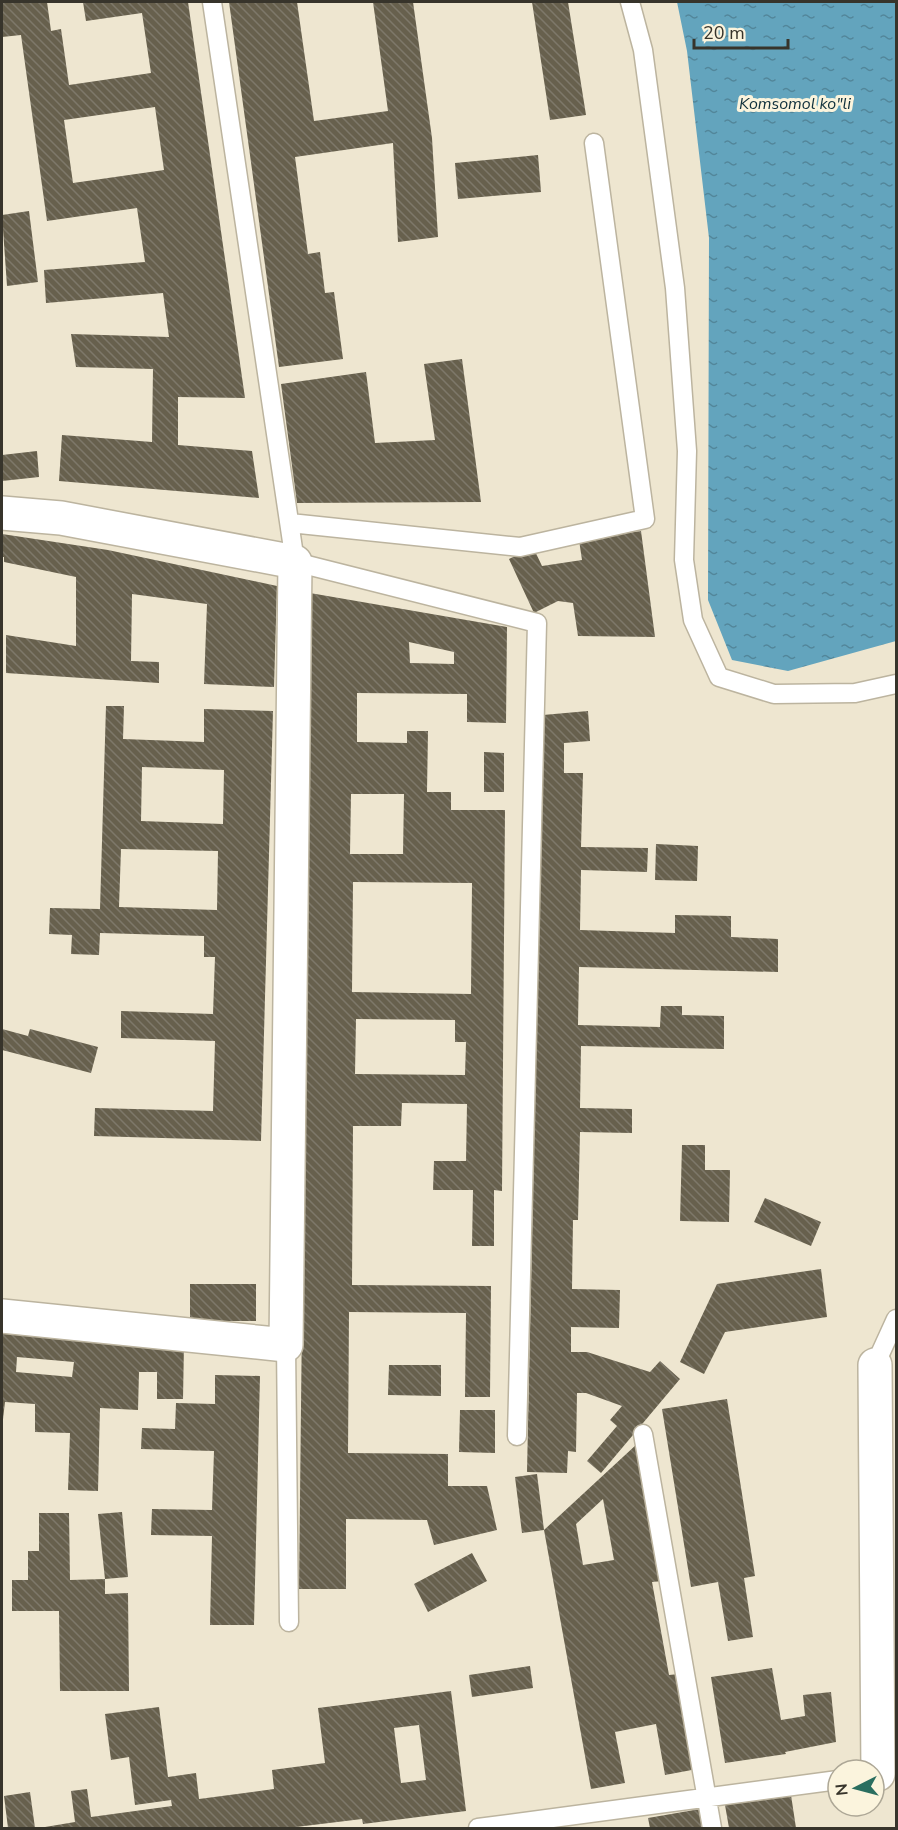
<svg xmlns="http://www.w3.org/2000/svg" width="898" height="1830" font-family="'Nunito Sans',sans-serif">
<defs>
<pattern id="water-ripples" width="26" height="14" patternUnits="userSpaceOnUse" patternTransform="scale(1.5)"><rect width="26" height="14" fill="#63a4bd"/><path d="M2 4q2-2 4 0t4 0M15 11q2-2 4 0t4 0" fill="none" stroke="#52869a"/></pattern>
<pattern id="building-back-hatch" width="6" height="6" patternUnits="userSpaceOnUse" patternTransform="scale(1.5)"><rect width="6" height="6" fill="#67604d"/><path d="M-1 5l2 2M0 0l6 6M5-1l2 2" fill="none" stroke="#7e786a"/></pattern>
</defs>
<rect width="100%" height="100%" fill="#eee6d0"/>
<path fill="url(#water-ripples)" d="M677,2H896V641L788,671L732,660L708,600L709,238L687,51Z"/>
<path fill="url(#building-back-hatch)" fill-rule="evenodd" d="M2,2H47L51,31L61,29L69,85L151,73L142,13L86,21L83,2H188L245,398L178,397V445L252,451L259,498L59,481L62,435L152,442L153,369L76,367L71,334L169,337L163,293L46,303L44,270L145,262L137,208L47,221L21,35L2,37ZM155,107L164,170L73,183L64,120Z
M229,2H297L314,121L388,111L373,2H413L432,138L438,237L398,242L393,143L295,157L308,254L320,252L325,293L334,292L343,359L279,367Z
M532,2H568L586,115L550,120Z
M538,155L541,192L458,199L455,163Z
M29,211L38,282L7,286L2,215Z
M462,359L481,502L297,503L281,384L366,372L375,443L435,440L424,364Z
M37,451L39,477L2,481V455Z
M641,531L655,637L578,636L573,603L558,601L534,613L509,559L533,547L542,566L582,560L579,540Z
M2,534L108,550L277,586L274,687L204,684L207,604L132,594L131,661L159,662V683L6,673V635L76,646V577L4,562V557H2Z
M310,593L507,627L506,723L467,722V694L357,693V742L407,743V731H428L427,792H451V810H505L502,1191L494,1190V1246H472L473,1190H433L434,1161H466L467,1104L402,1103L401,1126H353L352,1285L491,1286L490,1397H465L466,1313L349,1312L348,1453L448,1454V1486H487L497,1530L434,1545L427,1520L346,1519V1589H299ZM409,642L454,652V664L410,663ZM351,794H404L403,854H350ZM353,882L472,883L471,994L352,992ZM356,1019L455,1020V1042H466L465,1075L355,1074Z
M106,706H124L123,739L204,742V709L273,711L261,1141L94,1136L95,1108L213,1111L215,1041L121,1038V1011L213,1014L215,957H204V936L100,933L99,955L71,954L72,935L49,934L50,908L100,909ZM142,767L224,770L223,824L141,821ZM121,849L218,851L217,910L119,907Z
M588,711L590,741L564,743V773H583L581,847L648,848L647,872L581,870L580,930L675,933V915L731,916V937L778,939V972L579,967L578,1025L660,1027L661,1006H682V1015L724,1016V1049L581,1046L580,1108L632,1109V1133L580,1132L578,1220H573L572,1289L620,1290L619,1328L571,1327V1352H587L650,1372L660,1361L680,1379L601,1473L587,1461L617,1426L610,1420L622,1406L586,1393H577L576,1452L568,1451L567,1473L527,1472L543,715Z
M484,752L504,753V792H484Z
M656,844L698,846L697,881L655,880Z
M2,1029L28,1036L30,1029L98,1047L91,1073L2,1050Z
M682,1145H705V1170H730L729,1222L680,1221Z
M765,1198L821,1222L811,1246L754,1222Z
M821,1269L827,1317L725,1332L704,1374L680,1362L717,1284Z
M190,1284H256V1321H190Z
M2,1328L184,1344L183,1399H157V1372H139L138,1410L100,1408L98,1491L68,1490L70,1433L35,1432V1404L5,1402L2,1428ZM17,1357L74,1362L72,1377L16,1372Z
M389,1365H441V1396L388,1395Z
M215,1375L260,1376L254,1625H210L212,1536L151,1535L152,1509L212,1510L214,1451L141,1449L142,1428L175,1429L176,1403L215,1404Z
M727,1399L755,1576L744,1578L753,1637L728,1641L718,1582L691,1587L662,1409Z
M460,1410H495V1453L459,1452Z
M637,1444L663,1581L652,1582L669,1675L679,1674L697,1769L665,1775L656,1724L615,1732L625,1783L591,1789L544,1530ZM603,1499L614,1560L583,1565L576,1524Z
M537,1474L544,1530L522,1533L515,1477Z
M122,1512L128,1577L105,1579V1594L128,1593L129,1691H60L59,1611H12V1580H28V1551H39V1513H69L70,1580L105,1579L98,1514Z
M472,1553L487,1581L428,1612L414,1584Z
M530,1666L533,1688L472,1697L469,1675Z
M772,1668L781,1720L805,1716L803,1695L831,1692L836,1742L785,1752L786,1754L725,1763L711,1677Z
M451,1691L466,1811L363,1824L362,1819L288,1828H39L75,1822L71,1791L87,1789L91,1817L172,1806L171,1800L135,1805L129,1757L111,1760L105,1714L159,1707L168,1777L196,1773L199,1799L274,1789L272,1770L325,1763L318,1708ZM419,1725L426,1780L401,1783L394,1728Z
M30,1792L35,1828H8L4,1796Z
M791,1795L796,1828H729L725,1805Z
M700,1809L703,1828H650L648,1818Z"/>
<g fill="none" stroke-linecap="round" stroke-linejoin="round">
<defs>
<path id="lane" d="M212,2L295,562L537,623L517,1436
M630,2L643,50L675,288L687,451L684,560L693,620L719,677L774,694L855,693L896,684
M290,523L520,547L645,519L594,143
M286,1345L289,1622
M875,1365L896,1319
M643,1434L712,1828
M478,1828L838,1780"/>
<path id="street" d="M2,513L61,518L295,562L286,1345L2,1316
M875,1365L878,1774"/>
</defs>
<use href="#lane" stroke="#bcb49f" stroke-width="21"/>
<use href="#street" stroke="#bcb49f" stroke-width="36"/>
<use href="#lane" stroke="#fff" stroke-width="18"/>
<use href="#street" stroke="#fff" stroke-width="33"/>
</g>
<g text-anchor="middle" stroke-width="6" stroke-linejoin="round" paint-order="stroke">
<g font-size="16" font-style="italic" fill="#10303c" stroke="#fbf4dd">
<text x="795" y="109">Komsomol ko"li</text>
</g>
</g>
<rect width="898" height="1830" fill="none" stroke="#37342b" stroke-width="6"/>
<g transform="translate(856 1788) rotate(264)"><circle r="28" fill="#fbf4dd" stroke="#ada796" stroke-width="1.5"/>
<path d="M0-4.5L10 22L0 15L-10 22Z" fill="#2a6e5f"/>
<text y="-9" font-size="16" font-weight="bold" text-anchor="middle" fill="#37342b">N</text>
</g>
<path d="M694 39v9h94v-9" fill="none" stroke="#37342b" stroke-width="3"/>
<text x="703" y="39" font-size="18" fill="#37342b" stroke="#fbf4dd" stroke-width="4.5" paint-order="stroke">20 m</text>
</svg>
